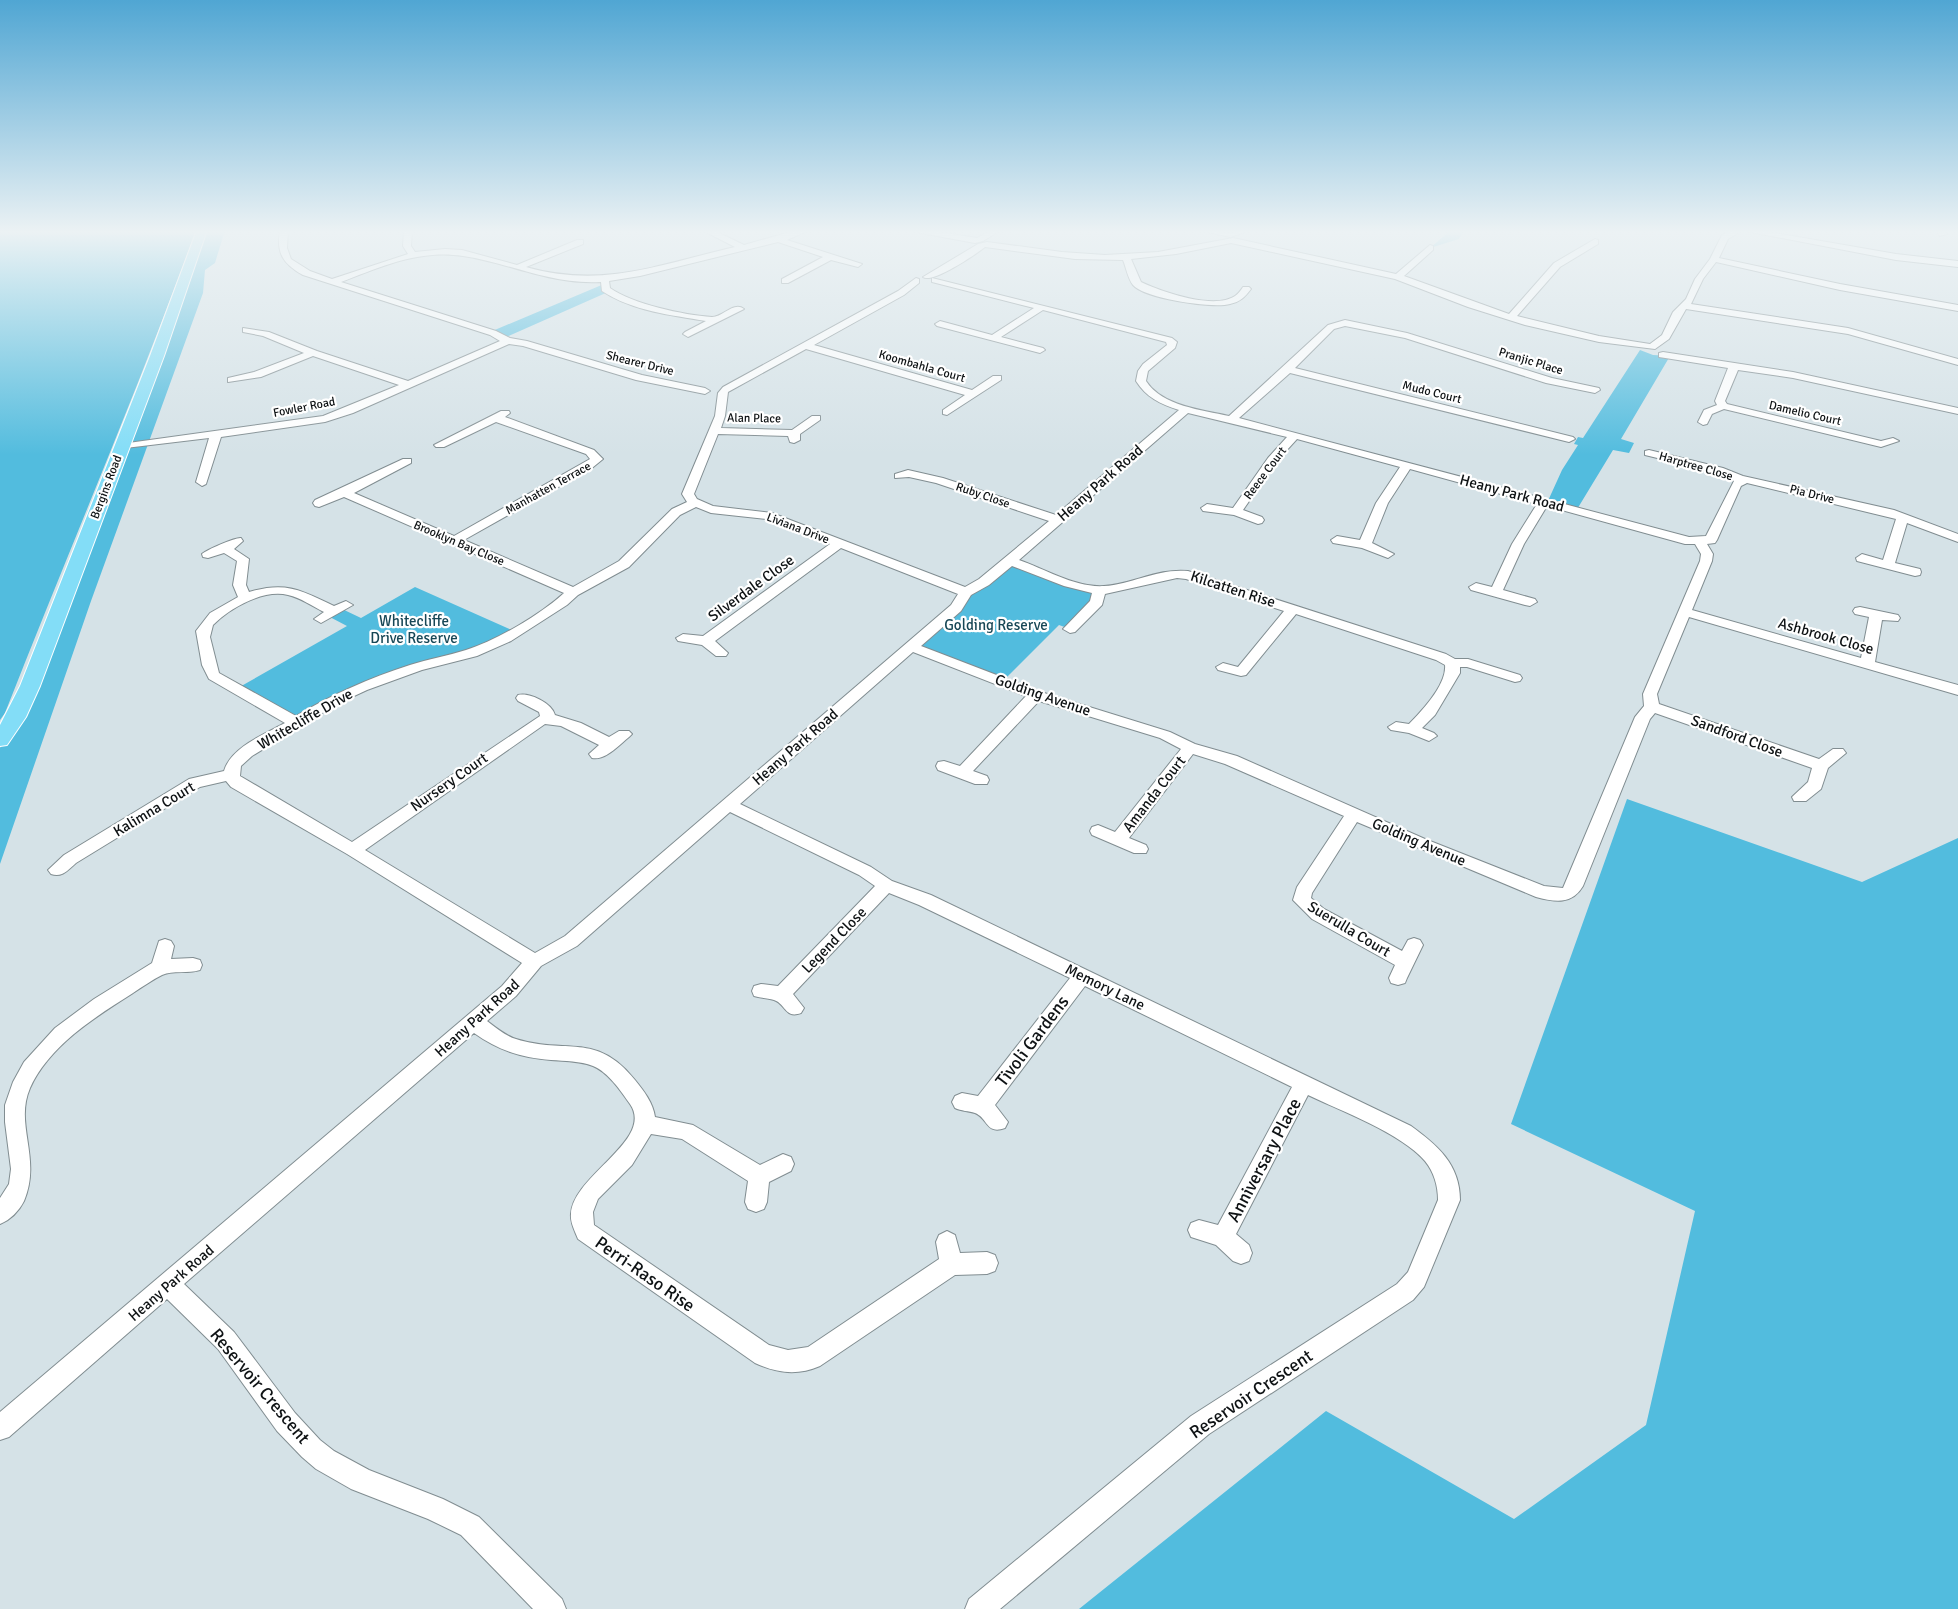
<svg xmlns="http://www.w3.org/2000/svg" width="1958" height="1609" font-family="Signika,sans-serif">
<rect width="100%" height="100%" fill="#d5e2e7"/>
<path fill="#52bcde" d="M0,230H196C137,393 68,552 5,713L0,720Z
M203,230H225L215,263L205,270L203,293L91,601L0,864V748Z
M1451,230H1464L1459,239L1430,248Z
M604,284L608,292L504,338L490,332Z
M1640,350L1653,355L1670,356L1621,439L1634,443L1629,453L1613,450L1576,511L1547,503L1562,470L1578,445L1574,444L1578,437L1583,438Z
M1010,561L1099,590L1070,629L1059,625L1002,682L912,647Z
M415,587L516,632L506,638L397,673L297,723L236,689L347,626L326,615L340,608L361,618Z
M1627,799L1862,882L1958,838V1609H1079L1326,1411L1514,1519L1646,1425L1695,1211L1511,1124Z"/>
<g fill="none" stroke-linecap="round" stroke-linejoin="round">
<defs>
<path id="minor" d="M280,230H288L287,248L291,259L310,271L332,279L408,254L403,246L404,230H412L411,246L415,252L445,249L462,250L517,265L577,240H583V244L526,267C604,289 660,264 735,247L702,230H713L744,245L797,230H809L787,240L862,264L858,267L831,260L788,283H782V279L823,257L778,242L640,276L609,281L610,288C633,304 683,315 712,317C723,317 734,301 744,309L688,337L683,334L685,332L706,321C671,315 632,311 602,291L601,282C551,285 510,263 463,256C420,249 380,267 341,282L496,331L510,338L527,341L642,375L705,388L710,391L705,394L636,380L523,346L509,344L353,413L325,422L221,437L206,484L202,486L196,482L209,438L117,449L115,447L121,444L323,416L399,385L313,356L261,377L228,382V378L254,372L304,353L263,336L243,332V328L269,332L317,351L408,381L500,341L490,335L303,275C283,264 276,253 280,230Z
M905,230H926L977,238L991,230H1001L983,241L975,243Z
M1199,230L1228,233L1252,230L1230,237Z
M1733,230L1740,232L1728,239L1719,258L1840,284L1958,305V311L1840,290L1716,262L1703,279L1691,304L1848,328L1958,359V365L1848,334L1686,309L1669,339L1655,349L1599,342L1525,325L1468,307L1395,279L1231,243L1176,254L1131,259L1141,282C1162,292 1214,310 1235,296C1238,294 1241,290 1243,287H1249L1251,289C1245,297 1240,302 1230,304C1212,309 1144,298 1133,285C1128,279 1126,267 1123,260L1075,259L985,247C975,255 932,284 923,277L978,244L987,242L1062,252L1105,255L1158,252L1233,238L1396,274L1430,245L1433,246V250L1404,276L1509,314L1554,263L1595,239L1598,240V244L1560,267L1517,316L1599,336L1650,344L1662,335L1673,312L1686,299L1695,279L1710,259L1722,235Z
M1740,230H1758L1896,254L1958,261V267L1896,260Z
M1935,230H1944L1947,234L1940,236Z
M932,278L1172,338L1177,342L1175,348L1148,371L1146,381C1162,406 1202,410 1229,416L1328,325L1345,320L1407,333L1552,378L1599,388L1600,390L1595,393L1546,383L1405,338L1345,326L1334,329L1295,368L1573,437L1575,439L1569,442L1290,373L1239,418L1689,537L1706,536L1734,481L1715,472L1645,455V451L1649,450L1723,468L1743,476L1894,510L1958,534V542L1907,523L1895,563L1920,569L1921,572L1920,575L1915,576L1857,561L1856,558L1862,554L1883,560L1896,519L1747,483L1741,486L1717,540L1715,543L1707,544L1713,554L1712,561L1692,610L1861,658L1869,617L1855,614L1853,611L1855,608L1860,607L1898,615L1900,618L1898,621L1882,620L1875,662L1958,685V695L1689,617L1657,694L1659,704L1819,759L1833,749H1843L1846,753L1828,768L1821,789L1806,801H1794L1792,797L1808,782L1812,768L1655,713L1650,719L1583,886C1572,905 1555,902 1536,897L1357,822L1312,893L1311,898L1324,909L1402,951L1408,940L1414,938L1420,940L1423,945L1407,978L1405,983L1398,985L1391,983L1389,978L1395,965L1312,919L1293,900L1297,887L1344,816L1225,764L1193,754L1129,838L1146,845L1148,849L1146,853H1134L1092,835L1090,831L1092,827L1098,825L1115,832L1181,749L1160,738L1039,701L973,771L987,776L989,780L987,784H975L938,770L936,766L938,762L944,761L960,766L1026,696L913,652L740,804L871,867L892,881L931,895L1411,1126C1437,1145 1460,1164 1460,1200L1424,1287L1413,1300L1209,1434L1000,1609H965L969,1599L1191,1416L1397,1284L1408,1272L1438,1200C1438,1186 1434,1172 1425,1161C1401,1133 1341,1111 1308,1095L1236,1234L1249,1245L1252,1253L1249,1261L1241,1264L1233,1261L1216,1245L1191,1237L1188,1230L1191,1223L1199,1220L1218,1225L1292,1087L1085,986L995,1105L1008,1122L1005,1128C986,1135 988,1118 975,1113C969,1111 961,1111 955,1108L952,1102L955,1096L962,1093L978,1096L1070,978L919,905L889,893L793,994L804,1008L801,1013C785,1019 786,1004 774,1000C768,998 761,998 754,996L752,991L754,986L761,984L778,986L875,886L859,875L730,812L577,946L541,966L516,996L487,1021C496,1028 506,1036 516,1039C566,1055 596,1031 635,1080C644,1091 653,1103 655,1117L693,1125L760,1165L783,1154L791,1157L794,1164L791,1171L769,1182L767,1202L764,1209L756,1212L748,1209L745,1202L748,1181L682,1139L651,1134L632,1165L598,1199L593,1212L594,1225L769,1345L788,1350L808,1347L939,1259L936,1242L939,1235L947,1231L955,1235L960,1253L987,1252L995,1255L998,1263L995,1271L987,1274L955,1275L820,1366C797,1376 777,1373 755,1363L578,1239C575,1231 570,1223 571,1214C573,1175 655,1140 630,1104C621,1091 608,1072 593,1066C580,1061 565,1061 551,1060C521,1058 498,1050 474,1033L184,1284L234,1332L295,1413L320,1440L334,1451L369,1470L443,1499L479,1517L562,1599L566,1609H533L461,1535L428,1519L351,1489L316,1469L302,1457L277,1431L218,1349L167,1299L9,1437L0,1440V1412L502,986L522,963L347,854L231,787L226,781L200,787L76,863C68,870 62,878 51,874L48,870L64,855L189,779L224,771C231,747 265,734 285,723L209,679L202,665L196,631L210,613L238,597L233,585L237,561L224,553L208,558L203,557L202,554C206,550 236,537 241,538L243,541L234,549L249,559L246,585L249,592C286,581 301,590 334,606L346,601L353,605L321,623L314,619L324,612C312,606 301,598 288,595C263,589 230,608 213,625L210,637L219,673L296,716C333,694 370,678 410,665C428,659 448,656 466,650C497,640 540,615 564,593L344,497L319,507L315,506L313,503L315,500L403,459H411V463L354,493L454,536L590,459L586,454L496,422L444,447H436L434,445L501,411H509L510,413L505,417L594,450L603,459L592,468L464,540L573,587L619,561L672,509L687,502L682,494L715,416L718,393L723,387L898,291L916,278L919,279V283L904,295L814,345L972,390L993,376H1001V380L947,415L943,414V410L965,395L806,349L728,392L725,416L721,428L792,430L812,416H820V420L800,434V440L794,443L790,442L788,436L718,434L694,494L697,499L713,506L772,513L965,587L979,579L1049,521L936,483L909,477L895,478V474L908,470L943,478L1056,515L1179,410C1160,404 1146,397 1136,381L1138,371L1143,364L1167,345L1166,342L1043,310L1001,337L1043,348L1045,350L1040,353L937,326L935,324L940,321L992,335L1034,308L932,282ZM1188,413L1287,437L1268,458L1233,508L1207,504L1201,508L1203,511L1234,515L1258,524L1262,523L1264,520L1262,517L1243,510L1276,462L1297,439L1400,467L1376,503L1360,540L1337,536L1331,540L1333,543L1362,548L1388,558L1394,554L1372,543L1388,503L1410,469L1537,504L1512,544L1492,587L1476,583L1469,587L1471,590L1525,605L1530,606L1537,602L1535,599L1503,590L1524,544L1547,506L1685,544H1695L1701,554L1700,561L1643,694L1644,706L1635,717L1563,888L1544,886L1425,839L1237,756L1195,744L1170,732L1041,692L921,646L961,611L971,595L989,585L1012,566L1064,586L1092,593L1090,601L1063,629L1070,633L1075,632L1102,605L1105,594L1177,578L1186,579L1284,611L1238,667L1223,663L1216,667L1218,670L1241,676L1246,675L1296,614L1436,660L1445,665C1447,684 1422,711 1409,724L1396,722L1388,727L1391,730L1409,733L1429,741L1437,736L1434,733L1422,728L1435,715L1460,673V667H1467L1515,682L1520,681L1522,678L1520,675L1468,659H1455L1446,654L1188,571C1158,568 1133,584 1104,586C1076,588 1045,569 1019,560ZM696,507L711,513L766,519L830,544L703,636L683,634L676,638L678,641L702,645L716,656H726L728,653L715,641L841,548L958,594L951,605L565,936L535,953L365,850L545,724L561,726L599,745L589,754L592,758C605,761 619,745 629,737L632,734L629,731H619L609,737L581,723L555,715C552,703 529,692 518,695L516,698L518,701L539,712L540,716L352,842L240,776L241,766L252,756L337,704L367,690L422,670L477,656L511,641L567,605L578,595L629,567L680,515Z
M1663,352L1793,372L1958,408V414L1793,378L1738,370L1725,401L1727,404L1881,441L1893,438L1899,441L1881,447L1724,409L1712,414L1707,424L1703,425L1698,422L1704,410L1717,405L1715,401L1728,368L1659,357V353Z
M165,939L171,941L174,946L171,959L193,958L200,960L202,965L200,970C188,974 173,970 162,975C152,980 142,987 133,993C95,1017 49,1046 30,1088C14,1125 42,1158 24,1201C19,1211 10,1220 0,1224V1198L9,1184L11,1169L5,1122V1105L13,1082L24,1062L55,1028L94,999L152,963L159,941Z"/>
<path id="major" d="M197,230H207L164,356L40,686L26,717L7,745L0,746V725L20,686L150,356Z"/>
</defs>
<use href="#minor" stroke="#818d91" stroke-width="2"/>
<use href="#major" stroke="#fff" stroke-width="2"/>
<use href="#minor" fill="#fff" fill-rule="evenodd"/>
<use href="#major" fill="#83ddf7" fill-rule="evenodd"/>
</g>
<linearGradient id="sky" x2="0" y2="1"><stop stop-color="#50a6d3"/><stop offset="0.51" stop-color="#ecf2f4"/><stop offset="1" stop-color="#ecf2f4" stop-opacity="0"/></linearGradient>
<rect width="1958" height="455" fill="url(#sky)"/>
<g text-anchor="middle" stroke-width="4.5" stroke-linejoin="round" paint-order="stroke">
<g font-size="12" fill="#0e1214" stroke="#fff">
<text transform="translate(1531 361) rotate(17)" y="4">Pranjic Place</text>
<text transform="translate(640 363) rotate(14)" y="4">Shearer Drive</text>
<text transform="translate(922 366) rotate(16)" y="4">Koombahla Court</text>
<text transform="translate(1432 392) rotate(14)" y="4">Mudo Court</text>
<text transform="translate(304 407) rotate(-11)" y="4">Fowler Road</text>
<text transform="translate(1805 413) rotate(13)" y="4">Damelio Court</text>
<text transform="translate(754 418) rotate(1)" y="4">Alan Place</text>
<text transform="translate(1696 466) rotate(16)" y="4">Harptree Close</text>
<text transform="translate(1265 473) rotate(-53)" y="4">Reece Court</text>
<text transform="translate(106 487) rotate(-69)" y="4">Bergins Road</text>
<text transform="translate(548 488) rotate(-29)" y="4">Manhatten Terrace</text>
<text transform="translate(1812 494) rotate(14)" y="4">Pia Drive</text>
<text transform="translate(983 495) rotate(19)" y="4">Ruby Close</text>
<text transform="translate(798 528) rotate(21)" y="4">Liviana Drive</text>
<text transform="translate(459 543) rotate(23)" y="4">Brooklyn Bay Close</text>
</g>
<g font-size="15" fill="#0e1214" stroke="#fff">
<text transform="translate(1100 483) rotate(-41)" y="5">Heany Park Road</text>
<text transform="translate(1512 493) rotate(15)" y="5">Heany Park Road</text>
<text transform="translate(751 588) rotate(-36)" y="5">Silverdale Close</text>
<text transform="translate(1233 589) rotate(18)" y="5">Kilcatten Rise</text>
<text transform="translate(1826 636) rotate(16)" y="5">Ashbrook Close</text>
<text transform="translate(1043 695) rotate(19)" y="5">Golding Avenue</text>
<text transform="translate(305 719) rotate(-30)" y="5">Whitecliffe Drive</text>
<text transform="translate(1737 736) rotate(20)" y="5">Sandford Close</text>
<text transform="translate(795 747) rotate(-41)" y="5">Heany Park Road</text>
<text transform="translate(449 782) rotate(-35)" y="5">Nursery Court</text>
<text transform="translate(1154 794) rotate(-52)" y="5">Amanda Court</text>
<text transform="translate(154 809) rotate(-31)" y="5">Kalimna Court</text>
<text transform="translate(1419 842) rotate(23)" y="5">Golding Avenue</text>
<text transform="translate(1349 929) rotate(31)" y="5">Suerulla Court</text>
<text transform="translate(834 940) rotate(-46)" y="5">Legend Close</text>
<text transform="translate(1105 987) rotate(26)" y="5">Memory Lane</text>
<text transform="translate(477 1018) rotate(-42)" y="5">Heany Park Road</text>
<text transform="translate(171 1283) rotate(-41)" y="5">Heany Park Road</text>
</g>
<g font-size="15" fill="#174756" stroke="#fff">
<text x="414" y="626">Whitecliffe<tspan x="414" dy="17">Drive Reserve</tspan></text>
<text x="996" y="630">Golding Reserve</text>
</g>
<g font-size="18" fill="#0e1214" stroke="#fff">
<text transform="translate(1032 1041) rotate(-53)" y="6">Tivoli Gardens</text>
<text transform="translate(1264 1160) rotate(-62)" y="6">Anniversary Place</text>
<text transform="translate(645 1274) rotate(35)" y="6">Perri-Raso Rise</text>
<text transform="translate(260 1386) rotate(50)" y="6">Reservoir Crescent</text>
<text transform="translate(1251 1394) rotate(-34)" y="6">Reservoir Crescent</text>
</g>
</g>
</svg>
